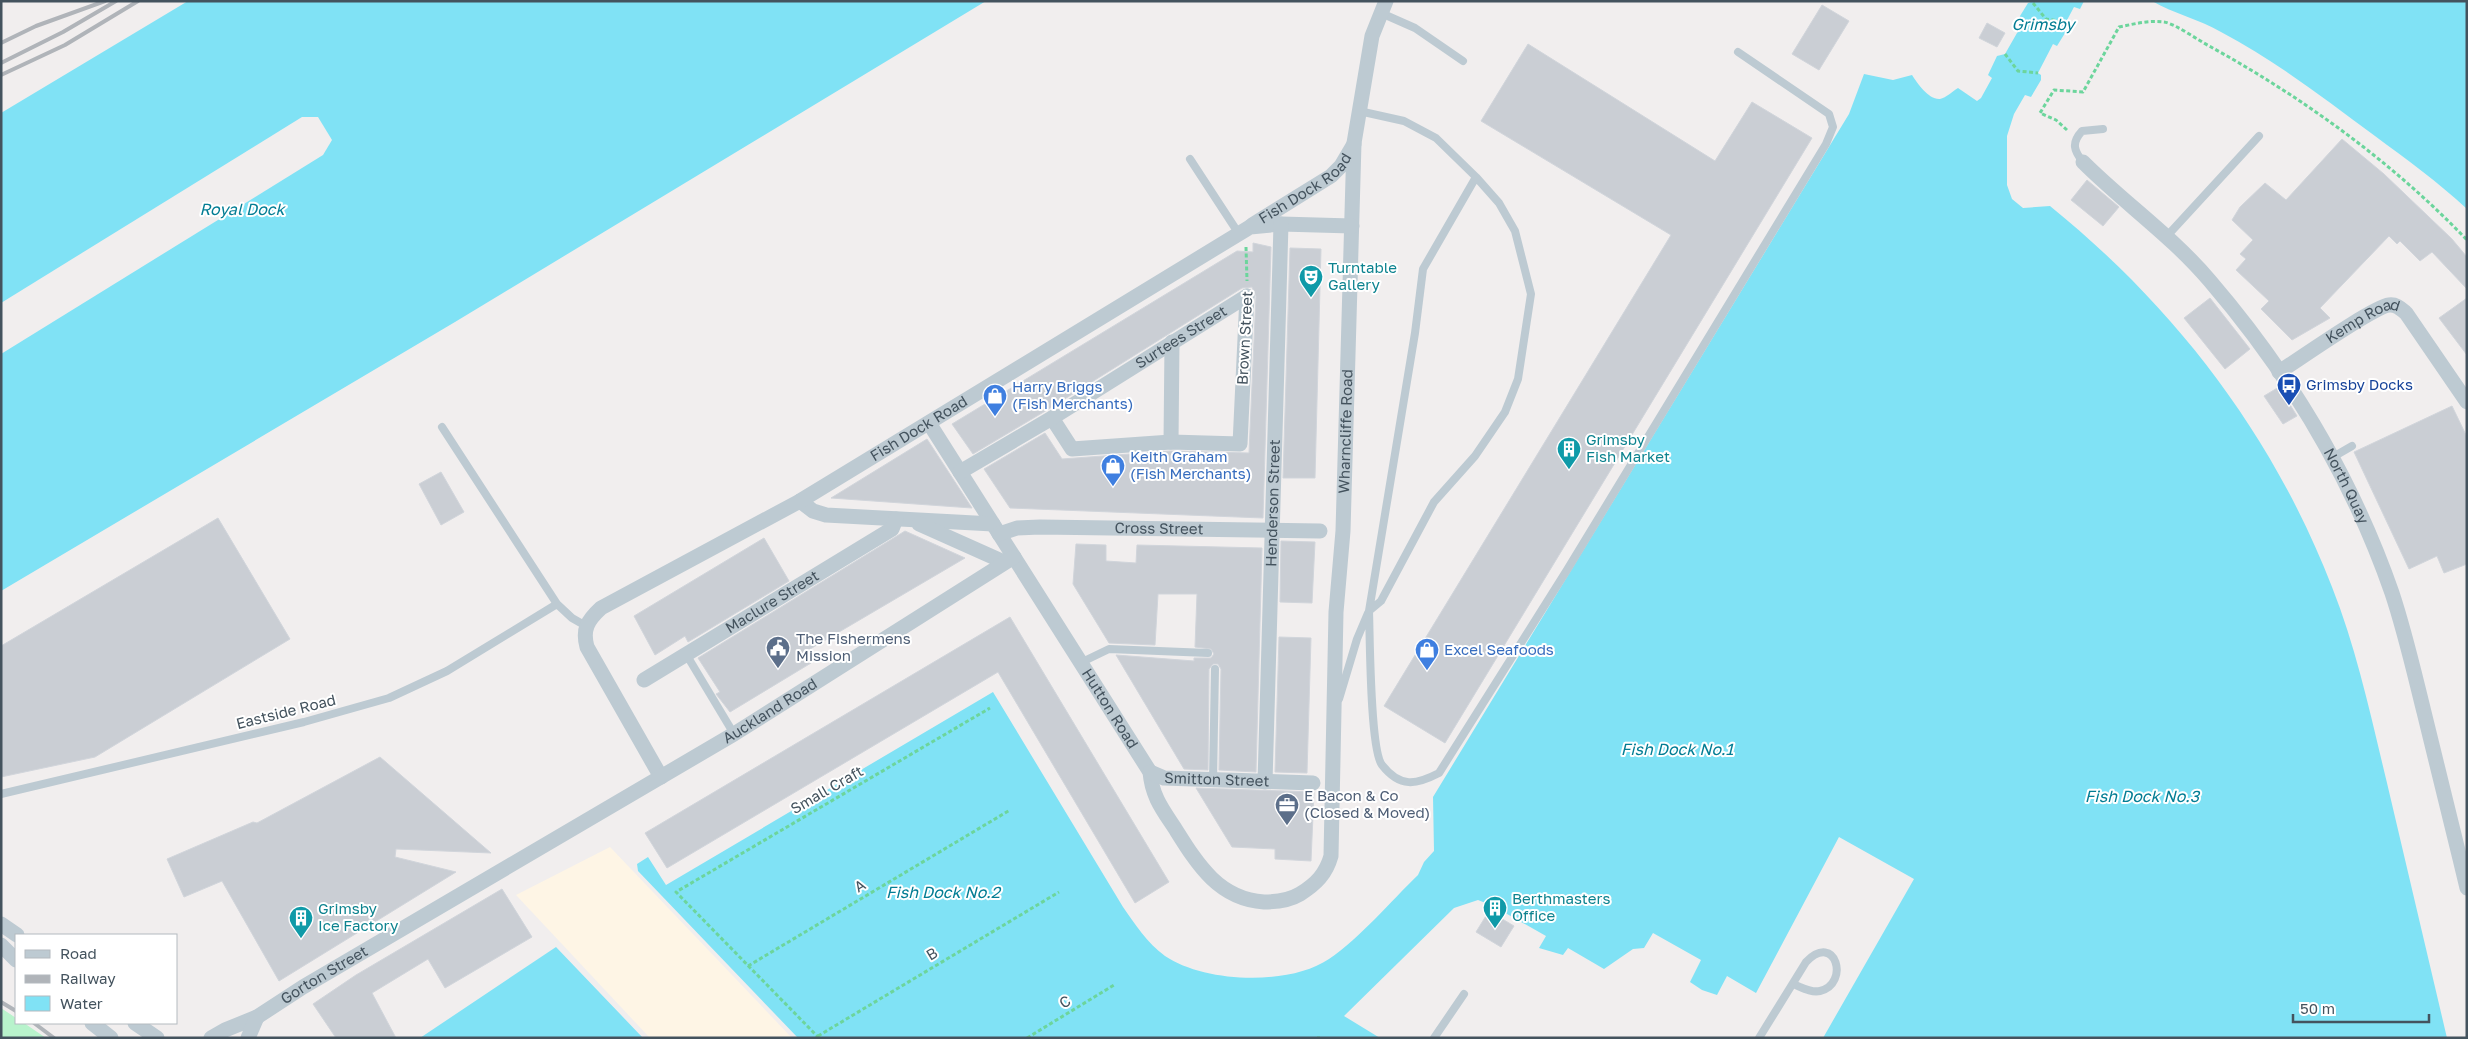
<svg xmlns="http://www.w3.org/2000/svg" width="2468" height="1039" font-family="'Golos Text',sans-serif">
<rect width="100%" height="100%" fill="#f1eeee"/>
<path fill="#fef5e5" d="M610,847L792,1038H650L516,895Z"/>
<path fill="#b8f3cc" d="M1,1008L16,1018V1023H24L46,1038H1Z"/>
<path fill="#80e2f5" d="M188,1H986L455,322L1,591V113Z
M2034,1H2084L2080,9L2074,7L2066,22L2070,25L2057,46L2053,44L2038,73L2041,75V80L2031,97L2025,95L2014,114L2007,136V185L2012,199L2023,208L2050,206C2176,308 2273,435 2332,587C2357,650 2371,717 2387,783C2407,868 2427,953 2447,1038H1823L1914,879L1839,837L1756,993L1727,976L1717,995L1702,990L1690,982L1701,960L1653,933L1644,948L1633,949L1604,969L1568,948L1563,955L1539,948L1546,936L1493,906L1478,900L1454,908L1344,1016L1380,1038H798L638,871L637,864L648,857L666,885L993,692L1123,907C1135,924 1147,943 1165,956C1205,983 1289,986 1329,959C1360,938 1391,901 1418,875L1424,862L1434,851L1433,797L1849,114L1864,74L1893,80L1912,75C1917,83 1929,100 1940,99C1946,98 1953,91 1958,88L1977,101L1981,98L1992,78L1988,75L1997,56L2005,54L2021,26L2018,24L2020,16L2028,3Z
M2152,1H2467V209C2438,182 2406,159 2375,136C2325,99 2276,61 2221,32C2199,19 2174,14 2152,1Z
M556,947L643,1038H420Z"/>
<path fill="#f1eeee" d="M302,117H318L332,140L323,155L1,354V303Z"/>
<path fill="#caced4" stroke="#d1d5db" d="M1822,5L1849,21L1819,70L1792,54Z
M1987,23L2005,33L1997,47L1979,38Z
M1528,44L1715,161L1752,102L1812,138L1445,743L1384,706L1671,235L1481,121Z
M2342,139L2384,174L2452,239L2467,257V289L2432,252L2420,261L2400,241L2397,244L2389,236L2320,308L2330,318L2292,340L2261,309L2269,301L2236,270L2246,259L2240,254L2253,240L2232,220L2240,207L2265,183L2286,200Z
M2087,180L2119,207L2103,226L2071,200Z
M1253,243L1271,247L1263,518L1010,508L984,469L1045,433L1062,459L1171,451L1249,453L1256,296L1252,287L1242,288L1047,410L973,454L952,424L1237,251L1253,252Z
M1290,248L1321,249L1315,478H1283Z
M2210,298L2250,349L2225,369L2184,318Z
M2467,298V355L2439,318Z
M2279,387L2297,416L2283,424L2264,396Z
M2452,406L2467,437V564L2444,573L2437,556L2409,569L2354,452Z
M927,439L972,508L831,498Z
M441,472L464,512L441,525L419,484Z
M218,518L290,639L95,757L1,777V646Z
M905,531L965,558L805,652L811,663L730,712L716,694L720,692L698,658Z
M764,538L789,581L688,642L685,636L655,655L634,616Z
M1281,541L1315,542L1312,603L1280,602Z
M1076,544L1106,545V561L1136,563L1137,545L1262,548L1256,772L1219,770L1221,669L1218,664H1213L1209,669L1208,770L1184,769L1116,655L1194,661V658H1211L1214,654L1211,649L1195,647L1197,594H1158L1155,645L1109,643L1073,584Z
M1010,617L1169,882L1135,903L998,672L667,868L645,833Z
M1279,637L1311,638L1307,773L1275,772Z
M380,757L491,853L396,849L395,857L456,872L279,981L222,881L184,897L167,859L253,822L257,823Z
M1196,788L1314,792L1311,861L1275,859V849L1232,847Z
M502,889L532,937L445,988L428,959L372,993L396,1038H336L313,1004L356,975Z
M1489,911L1514,926L1501,947L1476,932Z"/>
<g fill="none" stroke-linecap="round" stroke-linejoin="round">
<path stroke="#6cd59c" stroke-width="3" stroke-dasharray="4 2.5" stroke-linecap="butt" d="M2033,3L2046,19L2066,22
M2005,54L2018,71L2038,73
M2067,130L2056,120L2040,113L2054,90L2083,92L2119,27C2134,24 2149,20 2164,22C2176,24 2199,41 2211,47C2305,99 2392,162 2467,240
M1246,247L1247,281
M748,966L1010,810
M818,1036L1059,892
M819,1038L676,892L990,708
M1027,1038L1114,985
M1317,1038H1320"/>
<path stroke="#bdcad2" stroke-width="8" d="M1381,13L1415,28L1463,61
M1359,111L1404,121L1436,138L1476,177L1499,203L1515,231L1531,294L1518,379L1505,412L1475,456L1434,502L1381,601L1369,611L1415,333L1423,269L1476,177
M1190,159L1239,234
M2083,162C2074,151 2071,143 2082,131L2103,129
M2167,236L2259,136
M442,427L557,604L572,618L586,626
M2333,457L2352,446
M1369,611C1370,637 1370,750 1382,765C1400,788 1416,785 1439,773L1567,570L1826,144L1833,127L1829,114L1738,52
M686,654L734,734
M1080,663L1109,649L1208,653
M1339,699L1357,639L1368,613
M1213,780L1215,669
M1,794L304,722L389,698L447,671L557,604
M1434,1038L1464,994
M1759,1038L1806,962C1836,931 1850,984 1820,991C1811,993 1801,987 1793,984"/>
<g stroke="#bdcad2" stroke-width="15">
<path id="s1" d="M2083,162C2124,203 2172,236 2210,281C2289,373 2352,478 2392,593C2405,632 2414,672 2424,712C2438,770 2453,829 2467,888"/>
<path id="s2" d="M1252,225L1331,176L1341,166L1354,144"/>
<path id="s3" d="M2279,372C2298,360 2373,307 2389,305C2397,304 2401,309 2406,313L2467,402"/>
<path d="M1052,418L1072,449L1171,442L1240,444L1247,296"/>
<path id="s4" d="M929,423L1150,772C1152,797 1163,810 1176,830C1198,865 1219,899 1264,902C1276,902 1290,900 1300,894C1316,884 1326,874 1331,856L1336,612L1343,531L1354,143L1372,36L1386,1"/>
<path d="M1171,442L1172,342"/>
<path id="s5" d="M960,472L1052,418L1247,296"/>
<path d="M800,501L813,511L826,515L993,524"/>
<path d="M919,524L1004,562"/>
<path id="s6" d="M999,534L1017,528L1040,527L1320,531"/>
<path id="s7" d="M644,680L892,529L896,519"/>
<path id="s8" d="M1150,772L1164,778L1313,783"/>
<path id="s9" d="M661,777L587,647C582,629 588,620 601,608L800,501L1250,227L1281,224L1352,226"/>
<path id="s10" d="M1265,782L1281,224"/>
<path d="M1,924L17,935"/>
<path d="M1,945L16,960"/>
<path d="M92,1023L111,1038"/>
<path d="M135,1023L157,1038"/>
<path id="s11" d="M211,1038L225,1030L257,1017L303,987L734,734L1014,557"/>
<path d="M248,1038L257,1017"/>
</g>
<path stroke="#b0b4b9" stroke-width="4" d="M1,43L36,26L105,1
M1,63L63,32L116,1
M1,75L65,45L138,1
M1,1002L16,1011
M34,1023L54,1038"/>
</g>
<defs>
<symbol id="theatre-pin" viewBox="-11 -11 22 30"><path d="M0 17L-7.5 6A9.5 9.5 0 1 1 7.5 6Z" fill="#0f9aa8" stroke="#fff"/><path d="M-5-5.5Q0-4 5-5.5V0Q5 5 0 6Q-5 5-5 0ZM-3.3-2.5H-1v1.5H-3.3ZM1-2.5H3.3v1.5H1ZM-2.8 1Q0 5.5 2.8 1Z" fill="#fff"/></symbol>
<symbol id="bus-pin" viewBox="-11 -11 22 30"><path d="M0 17L-7.5 6A9.5 9.5 0 1 1 7.5 6Z" fill="#1a4fb4" stroke="#fff"/><path d="M-5-6H5V4H4V6H2V4H-2V6H-4V4H-5ZM-3.5-4V0h7V-4ZM-3.5 1.2v1.5H-2V1.2ZM2 1.2v1.5H3.5V1.2Z" fill="#fff"/></symbol>
<symbol id="shop-pin" viewBox="-11 -11 22 30"><path d="M0 17L-7.5 6A9.5 9.5 0 1 1 7.5 6Z" fill="#3f7fe0" stroke="#fff"/><path d="M-5-2.5h2.3a2.7 3.5 0 0 1 5.4 0H5L5.5 6h-11ZM-1.5-2.5h3a1.5 2.3 0 0 0-3 0Z" fill="#fff"/></symbol>
<symbol id="building-pin" viewBox="-11 -11 22 30"><path d="M0 17L-7.5 6A9.5 9.5 0 1 1 7.5 6Z" fill="#0f9aa8" stroke="#fff"/><path d="M-4-6H4V6H1V3H-1V6H-4ZM-2.5-4.3h1.7v1.8h-1.7ZM.8-4.3h1.7v1.8H.8ZM-2.5-1h1.7V.8h-1.7ZM.8-1h1.7V.8H.8Z" fill="#fff"/></symbol>
<symbol id="civic-pin" viewBox="-11 -11 22 30"><path d="M0 17L-7.5 6A9.5 9.5 0 1 1 7.5 6Z" fill="#5c6f8a" stroke="#fff"/><path d="M-.6-6.5H3V-4.5H.6V-3L4-1V1h2V6H-6V1h2V-1L-.6-3ZM-1.2 2.5V6h2.4V2.5Z" fill="#fff"/></symbol>
<symbol id="office-pin" viewBox="-11 -11 22 30"><path d="M0 17L-7.5 6A9.5 9.5 0 1 1 7.5 6Z" fill="#5c6f8a" stroke="#fff"/><path d="M-6-3h4V-5.5h4V-3h4V5H-6ZM-1-4.5V-3h2v-1.5ZM-6 0V1H6V0Z" fill="#fff"/></symbol>
</defs>
<g fill-rule="evenodd">
<use href="#theatre-pin" x="1297" y="263" width="28" height="38"/>
<use href="#bus-pin" x="2275" y="371" width="28" height="38"/>
<use href="#shop-pin" x="981" y="382" width="28" height="38"/>
<use href="#building-pin" x="1555" y="435" width="28" height="38"/>
<use href="#shop-pin" x="1099" y="452" width="28" height="38"/>
<use href="#civic-pin" x="764" y="634" width="28" height="38"/>
<use href="#shop-pin" x="1413" y="636" width="28" height="38"/>
<use href="#office-pin" x="1273" y="791" width="28" height="38"/>
<use href="#building-pin" x="1481" y="894" width="28" height="38"/>
<use href="#building-pin" x="287" y="904" width="28" height="38"/>
</g>
<g text-anchor="middle" stroke-width="4" stroke-linejoin="round" paint-order="stroke">
<g font-size="15" fill="#44535e" stroke="#fff">
<text dy="5" stroke="none"><textPath href="#s2" startOffset="65">Fish Dock Road</textPath></text>
<text dy="5" stroke="none"><textPath href="#s3" startOffset="99">Kemp Road</textPath></text>
<text dy="5" stroke="none"><textPath href="#s5" startOffset="259">Surtees Street</textPath></text>
<text transform="translate(1245 338) rotate(-87)" y="5">Brown Street</text>
<text dy="5" stroke="none"><textPath href="#s9" startOffset="559">Fish Dock Road</textPath></text>
<text dy="5" stroke="none"><textPath href="#s4" startOffset="1109">Wharncliffe Road</textPath></text>
<text dy="5" stroke="none"><textPath href="#s1" startOffset="421">North Quay</textPath></text>
<text dy="5" stroke="none"><textPath href="#s10" startOffset="279">Henderson Street</textPath></text>
<text dy="5" stroke="none"><textPath href="#s6" startOffset="161">Cross Street</textPath></text>
<text dy="5" stroke="none"><textPath href="#s7" startOffset="150">Maclure Street</textPath></text>
<text dy="5" stroke="none"><textPath href="#s4" startOffset="338">Hutton Road</textPath></text>
<text dy="5" stroke="none"><textPath href="#s11" startOffset="648">Auckland Road</textPath></text>
<text transform="translate(286 712) rotate(-14)" y="5">Eastside Road</text>
<text dy="5" stroke="none"><textPath href="#s8" startOffset="68">Smitton Street</textPath></text>
<text transform="translate(827 790) rotate(-30)" y="5">Small Craft</text>
<text transform="translate(860 886) rotate(-31)" y="5">A</text>
<text transform="translate(932 954) rotate(-31)" y="5">B</text>
<text dy="5" stroke="none"><textPath href="#s11" startOffset="130">Gorton Street</textPath></text>
<text transform="translate(1065 1002) rotate(-31)" y="5">C</text>
</g>
<g font-size="15" fill="#0d838f" stroke="#fff" text-anchor="start">
<text x="1328" y="273">Turntable<tspan x="1328" dy="17">Gallery</tspan></text>
<text x="1586" y="445">Grimsby<tspan x="1586" dy="17">Fish Market</tspan></text>
<text x="1512" y="904">Berthmasters<tspan x="1512" dy="17">Office</tspan></text>
<text x="318" y="914">Grimsby<tspan x="318" dy="17">Ice Factory</tspan></text>
</g>
<g font-size="15" fill="#164399" stroke="#fff" text-anchor="start">
<text x="2306" y="390">Grimsby Docks</text>
</g>
<g font-size="15" fill="#366cbe" stroke="#fff" text-anchor="start">
<text x="1012" y="392">Harry Briggs<tspan x="1012" dy="17">(Fish Merchants)</tspan></text>
<text x="1130" y="462">Keith Graham<tspan x="1130" dy="17">(Fish Merchants)</tspan></text>
<text x="1444" y="655">Excel Seafoods</text>
</g>
<g font-size="15" fill="#4e5e75" stroke="#fff" text-anchor="start">
<text x="796" y="644">The Fishermens<tspan x="796" dy="17">Mission</tspan></text>
<text x="1304" y="801">E Bacon &amp; Co<tspan x="1304" dy="17">(Closed &amp; Moved)</tspan></text>
</g>
<g font-size="16" font-style="italic" fill="#037d94" stroke="#fff">
<text x="2043" y="30">Grimsby</text>
<text x="242" y="215">Royal Dock</text>
<text x="1677" y="755">Fish Dock No.1</text>
<text x="2142" y="802">Fish Dock No.3</text>
<text x="943" y="898">Fish Dock No.2</text>
</g>
</g>
<rect width="2468" height="1039" fill="none" stroke="#44535e" stroke-width="5"/>
<rect x="15" y="934" width="162" height="90" fill="#ffffff" stroke="#b4babf"/>
<rect x="25" y="950" width="25" height="8" fill="#bdcad2" stroke="#b4babf"/>
<text x="60" y="959" font-size="15" fill="#44535e">Road</text>
<rect x="25" y="975" width="25" height="8" fill="#b0b4b9" stroke="#b4babf"/>
<text x="60" y="984" font-size="15" fill="#44535e">Railway</text>
<rect x="25" y="996" width="25" height="15" fill="#80e2f5" stroke="#b4babf"/>
<text x="60" y="1009" font-size="15" fill="#44535e">Water</text>
<path d="M2293 1014v8h136v-8" fill="none" stroke="#44535e" stroke-width="2.5"/>
<text x="2300" y="1014" font-size="15" fill="#44535e" stroke="#ffffff" stroke-width="4" paint-order="stroke">50 m</text>
</svg>
